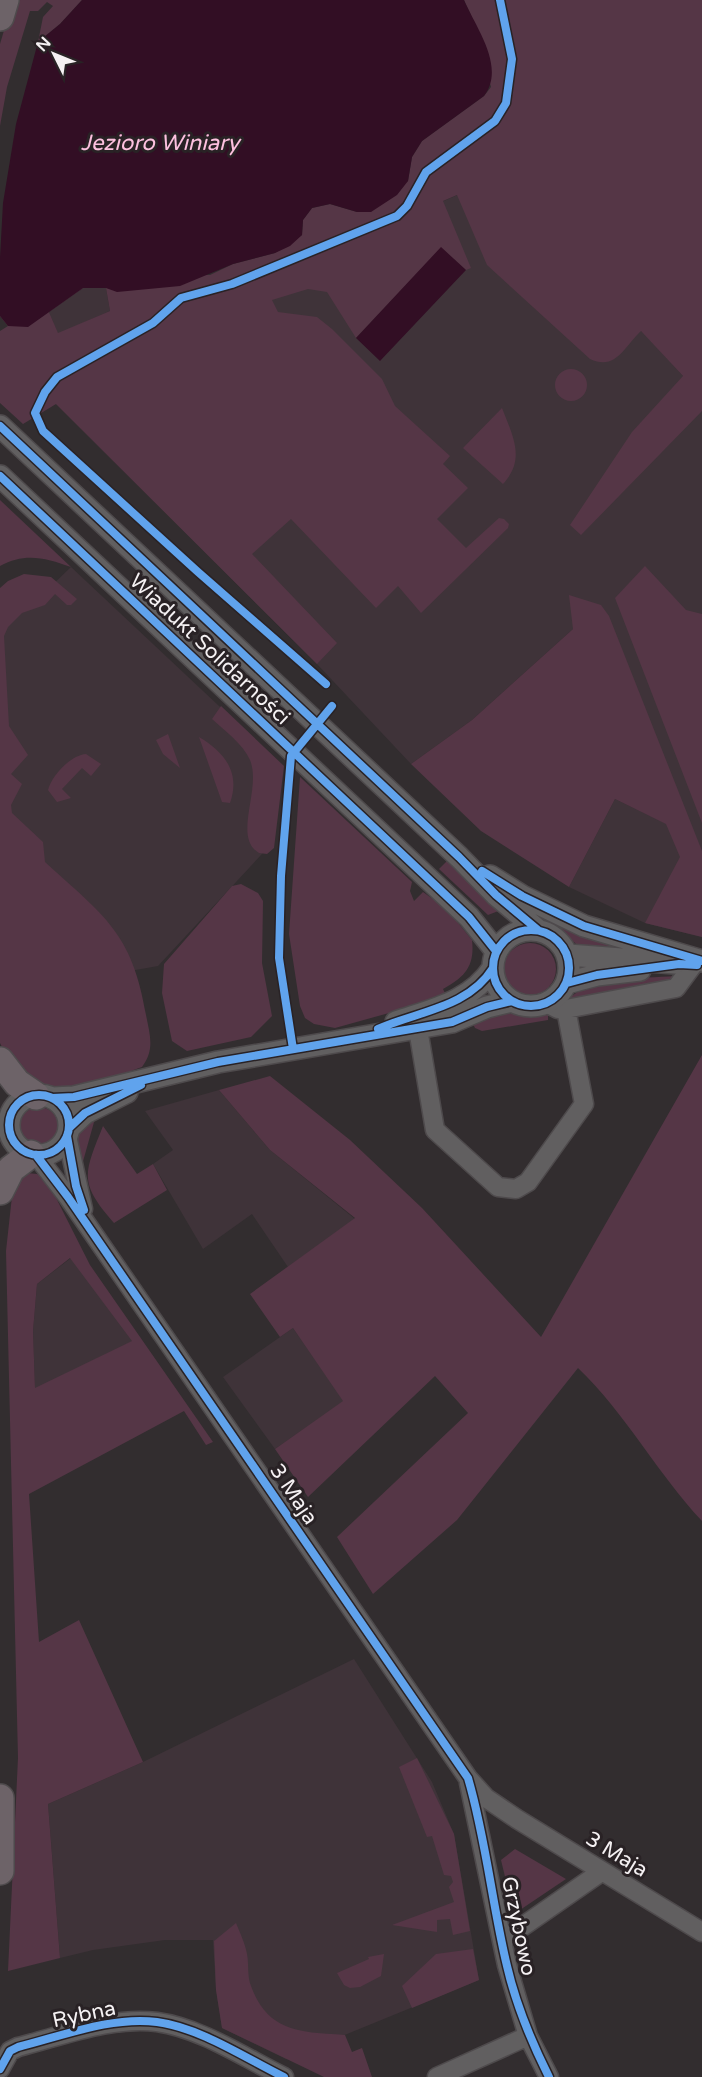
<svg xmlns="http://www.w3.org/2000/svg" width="702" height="2077" font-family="'Varela Round',sans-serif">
<rect width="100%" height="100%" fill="#322d2f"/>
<path fill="#3f3339" d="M462,193L645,334L702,397V937L645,923L569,887L615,799L665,823L573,629L472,720L411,764L317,664L56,404L260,281Z
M83,288H106L110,311L58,334L49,312Z
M71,567L283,766L274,841L158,966L130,971L9,843L2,633L8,615L44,593Z
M219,1090L270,1150L355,1219L288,1267L252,1214L203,1249L153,1164L173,1150L145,1111Z
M71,1258L133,1341L35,1389L33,1331L37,1284Z
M293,1328L344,1401L275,1449L223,1377Z
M354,1659L432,1782L454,1834L479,1980L286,2059L222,2028L216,1990L213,1940H165L93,1950L60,1958L48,1804L143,1762Z"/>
<path fill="#553646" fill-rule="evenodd" d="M13,0H82L60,24L38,42L43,17L53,6L47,2L38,11H30L7,87L0,126V44Z
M464,0H702V411L581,535L570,525L632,432L683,376L641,331C624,347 616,371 590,359L487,265L457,195L443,201L471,268L466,270L441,248L356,338L327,292L308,289L272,300L278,312L317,317L332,329L382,379L395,406L450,456L443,464L468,488L437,519L466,548L499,518L504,519L509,524L508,528L421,613L398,586L376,608L291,519L252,554L337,643L317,664L56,404L23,424L0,403V331L8,326L0,316V263L210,275L233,264L275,253L302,235L303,220L312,208L330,204L357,212L408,181L412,157L422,141L484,96L491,87L475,24ZM83,288H106L110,311L58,333L49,312Z
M555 385a16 16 0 1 1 32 0a16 16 0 1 1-32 0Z
M502,408C513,437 526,459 503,484L463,448Z
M0,500L71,567C46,558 25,552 0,566Z
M645,566L686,610L702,614V823L615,598Z
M24,574L51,577L77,599L71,605H67L55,594L45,605L22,613L8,627L4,636L9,726L28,755L11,774L22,784L11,805L12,813L43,842L45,862C104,916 132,932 146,1015C150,1035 155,1050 142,1067C119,1075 92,1089 68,1090C56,1091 45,1082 30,1084L4,1051L0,1043V588L8,581Z
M569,595L601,605L609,616L702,851V937L645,923L680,857L666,824L615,799L569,887L481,831L411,764L472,720L573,629Z
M221,706L284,766L274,848L267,854L259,853C232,837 262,789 250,760C243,744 225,731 212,719Z
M168,734L180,768L163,754L156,740Z
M199,737C224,752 241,772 230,803L222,802Z
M86,754L101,764L91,776L82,768L62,789L71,798L57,802L48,790C52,775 71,755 86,754Z
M300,777L412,882L410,891L414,901L423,892L447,909L472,940C475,966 465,977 443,989L446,995L432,1001L335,1028L314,1024L305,1018L300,1006L289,934Z
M447,861L501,910L488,915L439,869Z
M241,884L258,893L263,901L262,963L272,1016L251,1037L187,1051L172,1041L162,993L164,964L232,886Z
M521,905L644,953L583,949L550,924L534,918Z
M504 969a26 26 0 1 1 52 0a26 26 0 1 1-52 0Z
M675,976L672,983L566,1001C592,975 641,979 675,976Z
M496,1012L536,1016L548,1013V1020L482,1031L475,1028L472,1022Z
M702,1055V1521C657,1473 626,1414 578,1368L457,1520L373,1594L337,1537L468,1413L435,1376L308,1497L275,1449L343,1401L293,1328L280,1337L250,1294L355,1218L270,1150L219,1090L270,1076L350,1140L422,1208L541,1337Z
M20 1126a19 19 0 1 1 38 0a19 19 0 1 1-38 0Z
M96,1115L82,1165C75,1140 74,1132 96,1115Z
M103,1126L137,1174L153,1164L167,1190L114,1223C78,1182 84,1174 103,1126Z
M27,1173L37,1174L47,1180L90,1265L213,1442L206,1445L184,1411L29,1494L39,1642L79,1620L143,1762L48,1804L60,1958L8,1971L18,1758L6,1251L13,1187ZM70,1258L132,1341L35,1388L33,1331L37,1284Z
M417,1758L454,1834L470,1931L453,1935L450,1919L437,1920V1932L392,1925L454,1902L449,1887L453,1882L451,1876L444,1875L432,1836L427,1837L399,1767Z
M515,1849L566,1879L514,1914L501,1860Z
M236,1923C240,1933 245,1943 247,1954C249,1964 247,1976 251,1986C268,2033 302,2032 345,2035L352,2052L362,2048L372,2077H324L222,2028L216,1990L214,1941Z
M473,1949L479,1980L412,2008L402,1986L436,1954Z
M384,1954L381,1976L360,1987L350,1988L344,1985L337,1973L369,1959L368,1957Z"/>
<path fill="#320e24" d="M82,0H464C476,28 506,67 484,96L422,141L412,157L408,181L397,195L371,212H357L330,204L312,208L303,220L302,235L290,246L275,253L233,264L180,286L117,292L106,288H83L28,327L8,326L0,316V258L3,203L16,124L38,42L60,24Z
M441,247L466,270L380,361L356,338Z"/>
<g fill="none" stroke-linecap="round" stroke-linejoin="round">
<defs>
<path id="minor" d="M546,1003L558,1009H566L676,988L693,965
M418,1029L435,1130L498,1187L516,1189L528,1182L584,1104L566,1009
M67,1136L83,1209
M36,1155L68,1197L468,1778L486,1798L517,1819L702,1932
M469,1783L507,1965L528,2036L549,2077
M503,1940L601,1872
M0,2069L10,2051L18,2047C62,2036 112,2016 157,2022C201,2028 245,2058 284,2077
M437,2077L528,2036"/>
<path id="tertiary" d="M0,426L459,857L496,895L538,930
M0,476L469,917L496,951
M490,876L522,896L584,926L702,961
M493 968a38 38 0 1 1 76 0a38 38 0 1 1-76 0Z
M568,955L675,963
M567,983L597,975L640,970
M396,1022C431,1010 471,1002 493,968
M9 1125a30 30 0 1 1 60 0a30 30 0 1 1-60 0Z
M52,1098L74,1097L218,1062L452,1022L487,1007L512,1001
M69,1128L85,1113L127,1092"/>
<path id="primary" d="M0,17L5,0
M0,1061L17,1083L36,1096
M0,1191L11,1169L31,1154
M0,1798V1871"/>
</defs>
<use href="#minor" stroke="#4e4a4c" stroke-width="21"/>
<use href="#tertiary" stroke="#4e4a4c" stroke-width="24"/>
<use href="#primary" stroke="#4e4a4c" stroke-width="30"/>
<use href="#minor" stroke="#615f60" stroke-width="18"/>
<use href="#tertiary" stroke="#615f60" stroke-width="21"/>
<use href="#primary" stroke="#6d6368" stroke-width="27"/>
<defs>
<path id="cycleway" d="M0,426L459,857L496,895L538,930
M0,476L469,917L496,951
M326,684L198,572L43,431L35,413L45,392L57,377L153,323L181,298L232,284L397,216L407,206L426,172L495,121L506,103L512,59L500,0
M482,871L522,896L584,926L702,961
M493 968a38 38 0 1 1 76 0a38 38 0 1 1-76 0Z
M567,983L597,975L679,964L697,965
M378,1029C418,1011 468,1008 493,968
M293,1049L279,958L281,876L291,756L332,706
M9 1125a30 30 0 1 1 60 0a30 30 0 1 1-60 0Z
M52,1098L74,1097L218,1062L452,1022L487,1007L512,1001
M69,1128L85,1113L141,1085
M67,1136L76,1186L84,1210
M36,1155L68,1197L468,1778C486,1839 492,1904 507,1966C516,2005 531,2041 549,2077
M0,2069L10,2051L18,2047C62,2036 112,2016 157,2022C201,2028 245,2058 284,2077"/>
</defs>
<use href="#cycleway" stroke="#292225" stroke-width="11"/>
<use href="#cycleway" stroke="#60a3ed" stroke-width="8"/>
</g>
<g text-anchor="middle" stroke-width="6" stroke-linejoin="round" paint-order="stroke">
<g font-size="21" fill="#f5f1f3" stroke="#292225">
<text transform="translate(210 649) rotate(43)" y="7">Wiadukt Solidarności</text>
<text transform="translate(294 1494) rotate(56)" y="7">3 Maja</text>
<text transform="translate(617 1854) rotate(31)" y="7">3 Maja</text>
<text transform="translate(519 1926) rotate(78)" y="7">Grzybowo</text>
<text transform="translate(84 2014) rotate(-12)" y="7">Rybna</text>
</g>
<g font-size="22" font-style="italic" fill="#fdc0df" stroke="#292225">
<text x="160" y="150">Jezioro Winiary</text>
</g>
</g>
<g transform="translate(54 54) rotate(313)" stroke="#292225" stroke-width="4.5" paint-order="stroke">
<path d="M0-4.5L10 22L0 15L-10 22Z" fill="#f5f1f3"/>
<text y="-9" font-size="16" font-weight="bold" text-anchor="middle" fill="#f5f1f3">N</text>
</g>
</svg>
